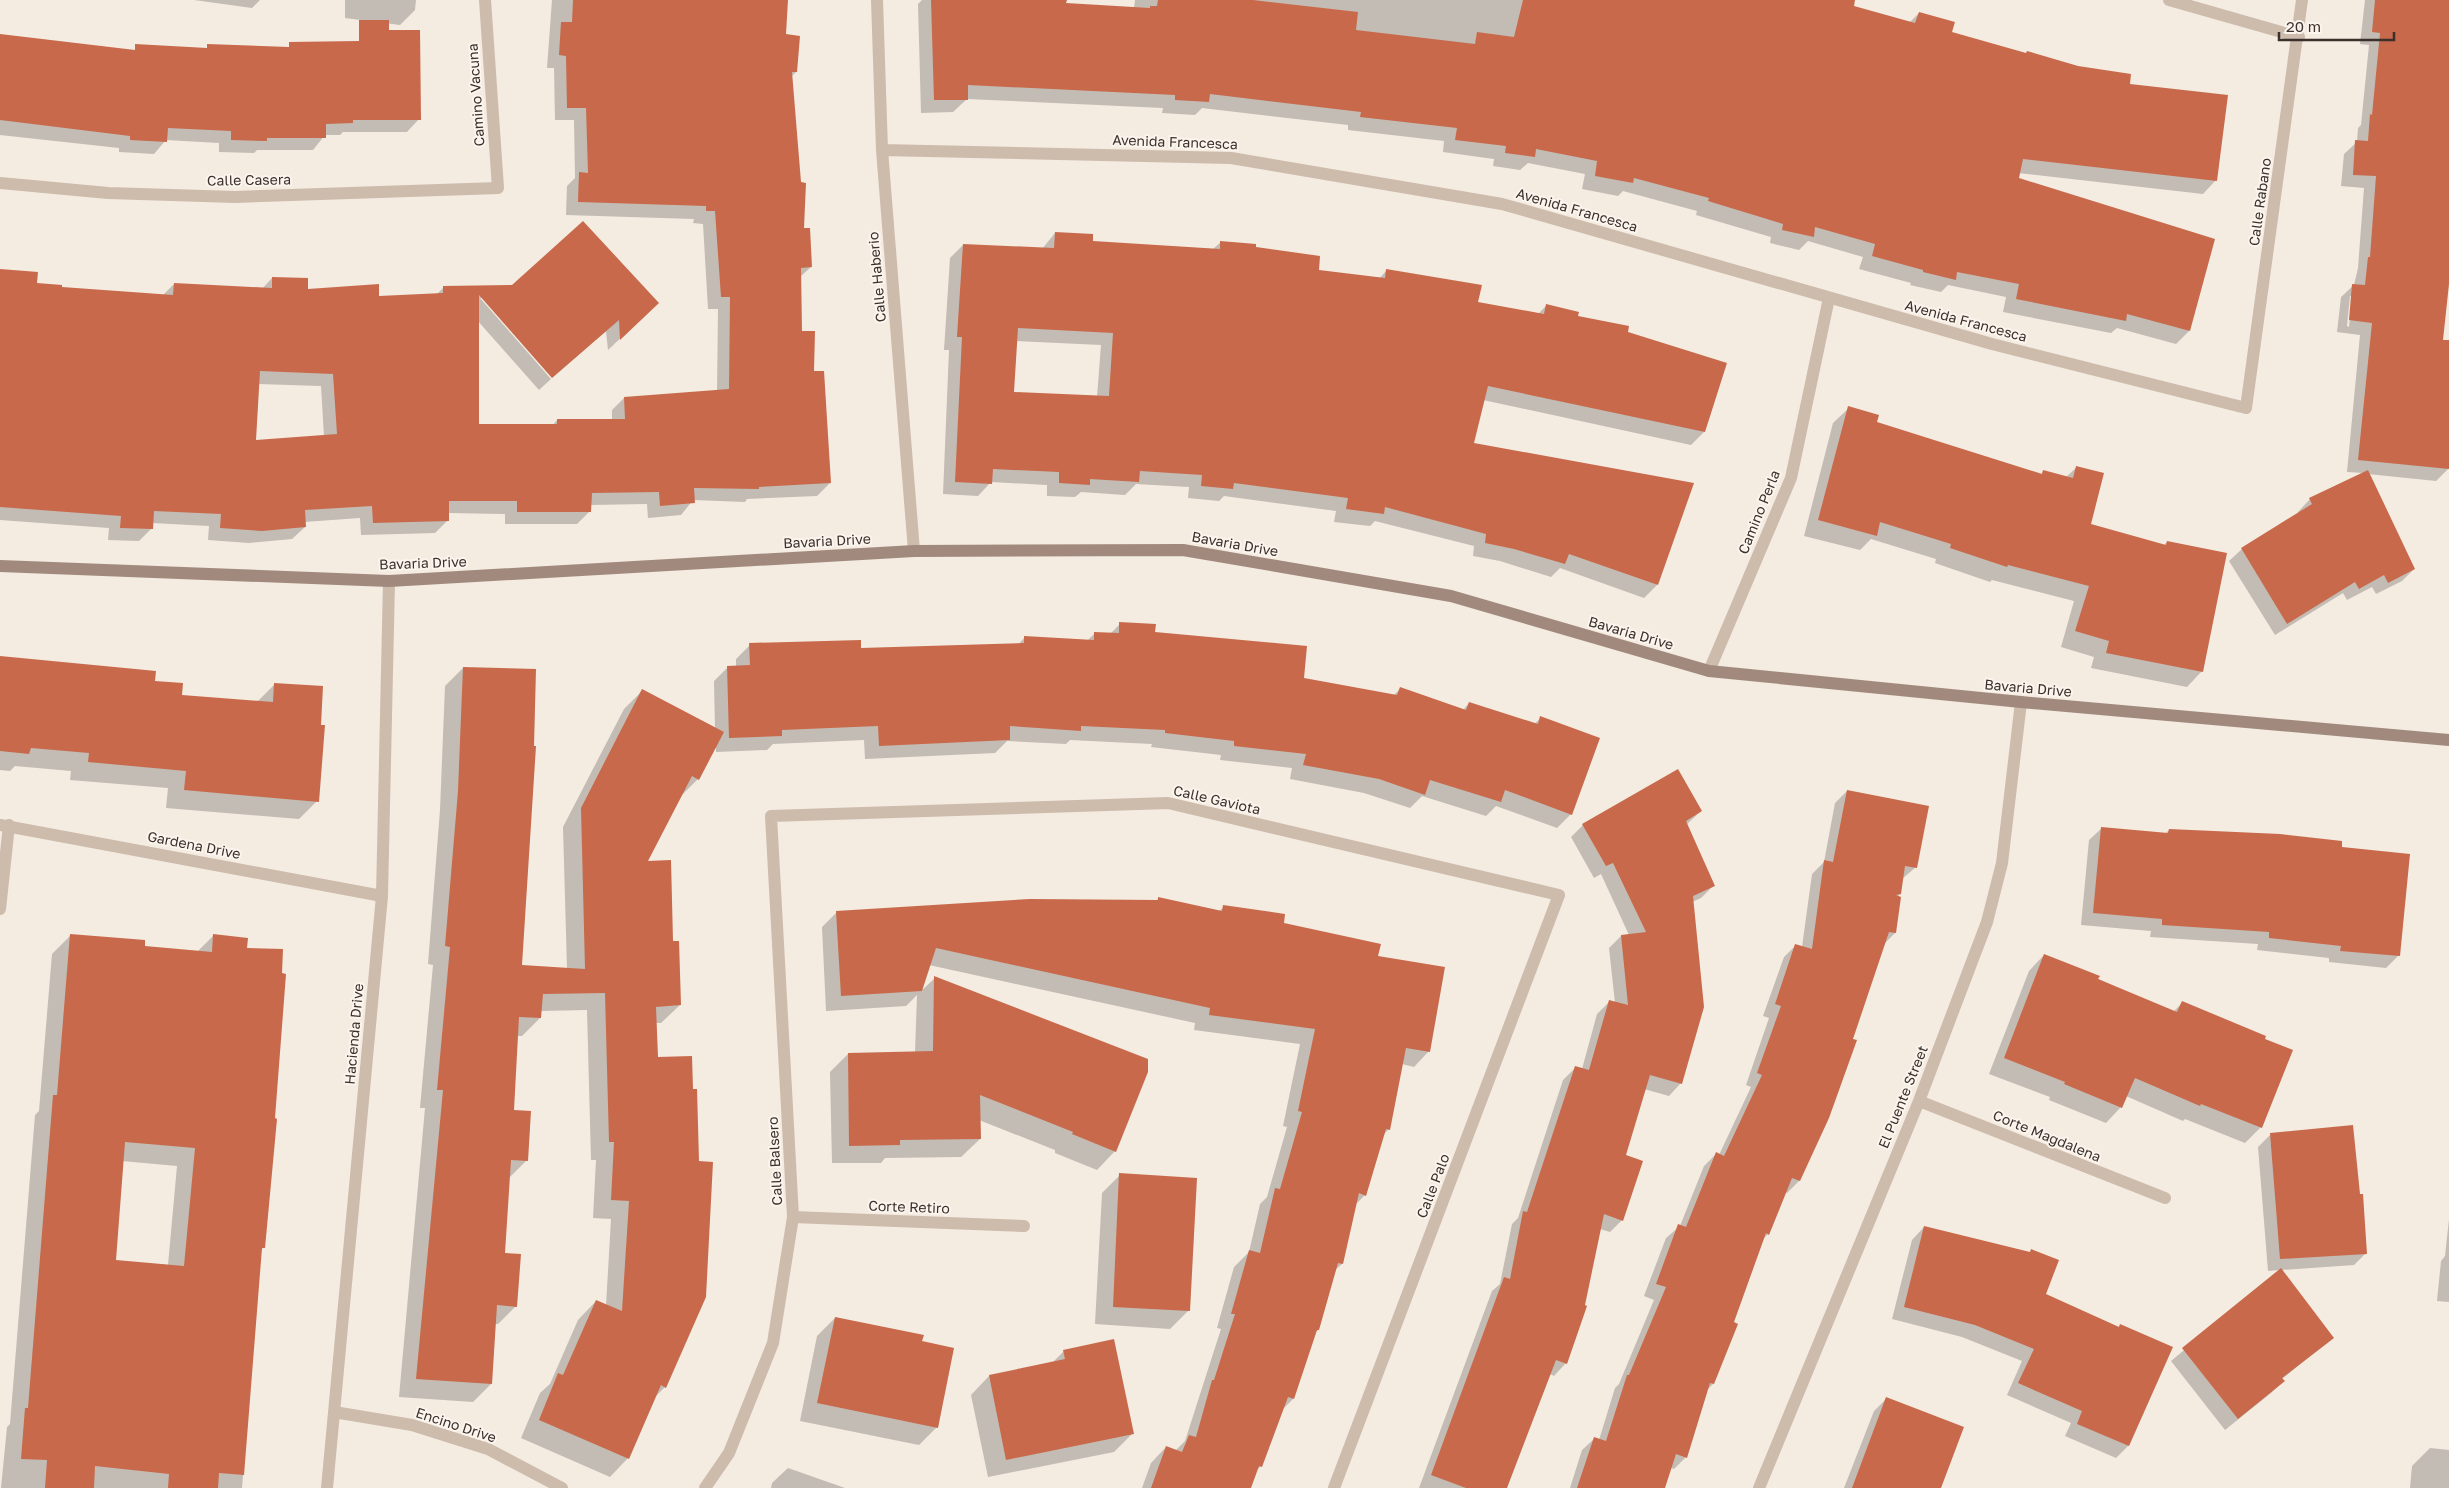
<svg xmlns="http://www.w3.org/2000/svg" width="2449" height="1488" font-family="'Golos Text',sans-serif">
<rect width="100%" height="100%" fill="#f4ebe1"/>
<path fill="#0003" fill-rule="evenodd" d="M194,0H260L252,8Z
M345,0H416L415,10L400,25L345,18Z
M552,0H786L784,35L796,72L791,77L803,229L811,267L800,277V332L813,372L830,483L817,496L747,499L745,502L693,500L681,515L648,518L647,504L590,505V511L577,524H505V514L448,513V520L435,533L361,535L360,518L304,522L305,527L292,539L249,543L208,540L209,526L152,523V528L139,541L108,540L109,528L0,520V271L35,285L61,289L162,296L174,284L262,289L272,278L307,291L378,298L437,294L444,287L645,315L608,350L606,331L553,377L483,298H480L551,379L539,390L477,320L478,426L553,425L557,420H612V410L624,398L717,391L718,309H708L703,224L693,223L694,219L566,215L567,186L575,178L574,120H555L554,68H547ZM258,384L321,386L324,437L255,442Z
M922,0H1065V4L1134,8L1135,0H1854L1853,7L1909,23L1919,13L1951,33L2128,85L2216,180L2203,194L2018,173L2017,179L2189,331L2176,344L2117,328L2111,333L2003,312L2006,297L1948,285L1941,292L1910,285L1911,283L1859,269L1863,257L1808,241L1799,250L1770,243L1771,237L1696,215L1697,211L1623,191L1618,196L1582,189L1585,174L1528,163L1520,170L1493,166L1494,159L1443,152L1444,141L1348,130V125L1202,108L1195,115L1162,113L1163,108L967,99L953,112L921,113L918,4Z
M2365,0H2449V273L2442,341H2449L2448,469L2436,481L2368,474L2414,569L2402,581L2376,594L2372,587L2347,600L2343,593L2275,635L2229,561L2242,549L2299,514L2298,512L2310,499L2364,473L2347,472L2360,335L2337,332L2341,297L2354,285L2358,268L2364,188L2341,186L2344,154L2357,142L2358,128L2361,125L2369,45L2360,44ZM2350,296H2352L2349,327L2347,326Z
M0,36L419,119L407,132H343L340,135H325L313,150H257L254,153L219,152V143L166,140L154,154L119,152V148L0,135Z
M1055,233L1091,242L1213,249L1221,242L1254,248L1317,271L1379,279L1386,271L1477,303L1538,314L1546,306L1627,333L1704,432L1691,445L1483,400L1472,444L1657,585L1644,598L1560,568L1551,577L1500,561L1473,556L1474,546L1375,521L1370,526L1334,522L1336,511L1224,496L1219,501L1188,498L1189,487L1136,484L1125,495L1081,492L1075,497L1047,496V485L991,482L978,496L943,494L949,350H944L950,258L963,245L1042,249ZM1015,341L1101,345L1097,397L1012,393Z
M1849,408L1875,423L2040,475L2043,472L2066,477L2076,468L2090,525L2163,546L2167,542L2202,671L2187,687L2091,668L2094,657L2061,647L2074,601L1992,580L1990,582L1935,563L1936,559L1871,539L1860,550L1804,536L1833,423Z
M1120,624L1303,679L1393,696L1400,689L1463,710L1469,703L1534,724L1541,718L1571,814L1557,828L1496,806L1486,816L1422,796L1410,808L1364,793L1290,779L1292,768L1220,760L1221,755L1151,747L1152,744L1070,740L1066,744L1007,741L995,753L865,759L864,740L773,744L767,750L716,752V745L698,779L680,797L646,862L672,943L680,1005L661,1023H656L665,1387L654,1398L628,1458L610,1477L521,1438L540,1393L550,1384L578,1320L596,1301L606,1306L611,1219L593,1218L596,1160H591L587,1010L540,1011V1018L522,1036H517L512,1111L527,1160L509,1178L503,1254L516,1306L498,1324H495L491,1384L473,1402L399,1397L425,1108H420L433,965L428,964L440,810L445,686L463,668L521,966L567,969L563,827L624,709L642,691L715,729L714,681L728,667H736V659L750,645L860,650L1018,645L1025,637L1087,641L1095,633L1110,634Z
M0,658L154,682L180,696L257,702L275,684L317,801L299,819L166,808L168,788L70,780L71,771L15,766L10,771L0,770Z
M1847,791L1916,867L1902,879L1900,894L1897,897L1895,933L1884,944L1799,1181L1787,1193L1785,1192L1768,1234L1763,1239L1732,1322L1713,1384L1707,1390L1686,1457L1674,1469L1671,1468L1664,1488H1570L1582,1450L1595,1438L1599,1440L1615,1388L1619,1384L1654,1300L1644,1296L1666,1238L1680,1226L1704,1166L1716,1154L1719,1155L1751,1087L1746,1085L1769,1018L1763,1016L1784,957L1796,945L1802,947L1812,874L1824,862L1835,803Z
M1701,811L1686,825L1714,885L1701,898L1692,902L1681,1083L1669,1096L1644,1089L1624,1156L1622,1220L1610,1232L1600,1229L1566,1363L1554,1376L1550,1374L1506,1488H1419L1492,1291L1500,1284L1512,1224L1518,1218L1563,1080L1575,1068L1582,1069L1597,1014L1610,1001L1615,1003L1609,948L1621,936L1629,935L1601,874L1594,878L1571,837L1583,825Z
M2102,828L2165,834L2169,830L2340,848L2398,956L2386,968L2329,962V958L2257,950L2258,944L2150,937L2151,931L2081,925L2089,840Z
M1159,898L1219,911L1224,907L1377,957L1429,1051L1414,1067L1402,1064L1389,1129L1383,1135L1365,1195L1355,1205L1342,1264L1334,1271L1318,1330L1314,1333L1293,1399L1283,1409L1261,1466L1256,1471L1250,1488H1142L1151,1463L1166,1447L1175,1451L1185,1441L1221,1329L1217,1328L1234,1267L1249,1252L1260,1204L1267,1197L1287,1127L1283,1126L1300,1044L1194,1030L1195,1023L929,965L921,991L935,978L1115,1151L1097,1170L1055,1153V1150L979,1120L980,1139L961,1157L885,1158L881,1163H832L830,1072L848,1054L915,1053L917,995L906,1006L826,1011L822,927L837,912L1156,901Z
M71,935L143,947L197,952L214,935L246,949L263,1248L261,1251L242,1488H1L7,1427L10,1424L35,1115L39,1111L52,954ZM122,1161L177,1166L168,1265L115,1261Z
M2044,955L2173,1012L2182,1003L2261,1127L2245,1143L2185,1119L2183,1121L2126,1096L2121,1107L2106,1123L2049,1100L2050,1097L1989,1074L2029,971Z
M2270,1135L2366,1253L2354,1265L2281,1270L2332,1338L2282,1379L2283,1381L2271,1393L2225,1430L2171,1361L2280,1270L2268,1271L2258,1147Z
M1120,1175L1188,1311L1170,1329L1095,1324L1102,1193Z
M2449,1219V1302L2437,1301L2441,1261L2445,1256Z
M1924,1227L2029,1253L2031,1251L2044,1295L2118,1328L2120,1325L2171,1347L2128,1446L2116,1458L2065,1436L2071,1423L2007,1395L2022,1361L1962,1337L1892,1319L1912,1240Z
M835,1318L921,1342L937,1427L919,1445L800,1421L817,1336Z
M1064,1351L1132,1434L1114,1452L988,1477L971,1395L989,1376L1052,1363Z
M1886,1399L1938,1488H1844L1874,1411Z
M2430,1448L2449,1450V1488H2410L2412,1466Z
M788,1468L845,1488H771L772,1483Z"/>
<path fill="#c8694b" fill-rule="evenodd" d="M573,0H788L786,34L800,36L797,72H792L801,182L806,183L804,228H810L812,267L801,268L802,331H815L814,371H824L831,483L759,487V489L694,488L695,503L660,506L659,492L592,493L591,512H517V501H449V521L373,523L372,506L305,510L306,527L262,531L220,528L221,514L154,511L153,529L120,528L121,516L0,507V269L38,272L37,283L62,285V287L173,295L174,283L272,288V277L308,278V289L379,284V296L443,293V286L512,285L583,221L659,303L620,340L619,320L552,378L479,295V424H557V419H625L624,397L729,389L730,297H721L715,211H706V206L578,202L579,172L588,173L586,108H567L566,56L559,55L561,22H572ZM260,371L333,374L337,434L256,440Z
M931,0H1067L1066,3L1150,8V6H1157L1158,0H1253L1358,12L1356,30L1475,44L1477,32L1514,37L1523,0H1855L1854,6L1915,23L1919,12L1955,22L1952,32L2026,53L2027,51L2078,66L2131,74L2130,84L2228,95L2217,181L2023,159L2019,178L2215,239L2190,331L2127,314L2126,321L2016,299L2019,284L1957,272L1956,280L1923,272V270L1872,256L1875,244L1815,227L1814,237L1782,230L1783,224L1708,201L1709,198L1634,178L1633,183L1595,176L1597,161L1536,149L1535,157L1505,153L1506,146L1455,140L1457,128L1360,117L1361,112L1210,94L1209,102L1175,100V95L968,85V100H934Z
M2375,0H2449V284L2443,340H2449V469L2358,460L2372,323L2349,320L2352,284L2365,285L2368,257H2370L2376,176L2353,175L2355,140L2368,141L2370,114L2372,115L2380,33L2372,32Z
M359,20H389V30H420L421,120H353V123L326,124V138H267V141L231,140V131L168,128L167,142L130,140V136L0,120V34L135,50V44L207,48V44L289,47V42L359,41Z
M1055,232L1093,234V241L1220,249V241L1256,244V247L1320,256L1319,270L1385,278L1386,269L1482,285L1478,302L1544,314L1546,304L1579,312L1578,316L1629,326L1628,332L1727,363L1705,432L1488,386L1474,443L1694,483L1658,585L1569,554L1565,564L1514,549L1485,543L1486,534L1385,507L1384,514L1346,509L1348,498L1234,483L1233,489L1201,486L1202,475L1140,471L1139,482L1090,479V485L1059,483V472L993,469L992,484L955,482L962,337H957L963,244L1054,248ZM1018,328L1113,333L1109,396L1014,392Z
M1848,406L1879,415L1877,422L2042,474L2043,470L2073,478L2076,466L2104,473L2091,524L2166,545L2167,541L2227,553L2203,672L2106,653L2109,641L2075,631L2089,586L2008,565L2007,567L1950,548L1951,544L1880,522L1877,536L1818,520Z
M2368,470L2415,569L2388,583L2384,575L2359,589L2355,582L2287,624L2241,548L2312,504L2309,498Z
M1119,622L1156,624L1155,632L1307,646L1304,678L1397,695L1400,687L1466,710L1469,702L1538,724L1540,716L1600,738L1572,815L1505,790L1501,802L1430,780L1425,795L1379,779L1303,765L1306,754L1234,746V741L1165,733V730L1081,726V731L1010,726V740L879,746L878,726L782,730V736L729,738L727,666L750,665L749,643L861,640V648L1024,643V636L1094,640V632L1119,633Z
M0,656L156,671L155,681L183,683L182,695L273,702L274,683L323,686L321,725H325L319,802L184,790L186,771L88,762L89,753L31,748L29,754L0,751Z
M463,667L536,669L534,746H536L522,965L585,969L581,808L642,689L724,732L699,780L692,776L648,861L671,860L673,941H679L681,1005L656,1007L658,1057L692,1056L693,1089H697L699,1161L713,1162L706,1297L666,1388L661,1385L629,1459L539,1420L558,1373L563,1375L596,1300L622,1311L629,1201L611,1200L614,1142H609L605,993L543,994L541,1018L519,1017L514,1110L531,1111L528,1161L511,1160L505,1253L521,1254L517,1307L497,1305L492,1384L416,1379L443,1090H437L450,947L445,946L458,791Z
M1678,769L1702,811L1686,821L1715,886L1693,896L1704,1007L1682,1084L1650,1075L1626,1155L1643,1161L1623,1221L1604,1214L1585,1305L1587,1306L1567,1364L1556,1360L1507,1488H1466L1431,1475L1504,1277L1510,1279L1523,1211L1527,1212L1575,1066L1589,1070L1609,1000L1628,1005L1621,935L1646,932L1613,863L1606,866L1582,824Z
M1847,790L1929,806L1917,868L1905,866L1901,894L1896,895L1901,897L1896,933L1889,932L1853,1039L1857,1040L1829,1118L1800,1181L1792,1178L1769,1235L1766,1233L1734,1322L1738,1324L1714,1384L1710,1383L1687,1458L1676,1454L1665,1488H1577L1594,1437L1606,1441L1627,1375H1629L1666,1287L1656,1284L1678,1224L1686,1227L1716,1152L1724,1156L1762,1075L1757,1073L1781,1006L1775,1004L1795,944L1812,949L1824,860L1833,862Z
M2101,827L2168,833L2169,829L2280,834L2342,841V847L2410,854L2400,956L2340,951L2341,946L2269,938V932L2162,925V919L2093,913Z
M1158,897L1222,911L1223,905L1285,914L1284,923L1381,944L1378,956L1445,967L1430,1052L1406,1048L1390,1130L1386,1129L1366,1196L1359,1193L1343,1264L1338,1263L1319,1330H1317L1294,1399L1288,1397L1262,1467L1259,1466L1251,1488H1151L1166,1446L1182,1452L1189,1435L1196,1437L1212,1380H1214L1235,1314H1231L1249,1250L1260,1253L1275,1188L1280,1189L1302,1112L1298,1111L1315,1029L1209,1015L1210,1008L936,948L922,991L841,996L836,911L1030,899L1158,900Z
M70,934L145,940V946L212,952L213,934L248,938L247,948L283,949L282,973L286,974L275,1118L277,1119L265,1248H262L244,1475L219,1473L218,1488H168L169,1474L95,1466L94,1488H45L47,1460L21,1459L25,1408H28L53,1095H57ZM125,1142L195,1148L184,1266L116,1260Z
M2044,954L2100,976L2098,979L2177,1012L2182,1001L2266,1036L2265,1039L2293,1050L2262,1128L2201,1104L2200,1106L2135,1078L2122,1108L2064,1084L2065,1082L2004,1058Z
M934,976L1148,1059V1072L1116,1152L1072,1134L1073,1132L980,1095L981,1139L900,1140V1145L849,1146L848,1053L933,1051Z
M2353,1125L2360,1194H2363L2367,1254L2280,1259L2270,1133Z
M1119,1173L1197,1178L1190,1311L1113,1307Z
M1924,1226L2030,1252L2031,1249L2059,1260L2046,1294L2119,1327L2120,1324L2173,1347L2129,1446L2077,1424L2082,1411L2018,1383L2034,1349L1975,1325L1904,1307Z
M2281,1268L2334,1338L2282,1378L2285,1381L2238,1419L2182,1348Z
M835,1317L924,1335L922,1341L954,1348L938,1428L817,1403Z
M1114,1339L1134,1434L1006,1460L989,1375L1065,1359L1063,1350Z
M1886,1397L1964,1427L1941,1488H1852Z"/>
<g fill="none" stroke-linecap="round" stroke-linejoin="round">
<path stroke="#cdbbac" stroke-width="12" d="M877,0L882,150L914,551
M2169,0L2299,37
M882,150L1231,158L1502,204L1992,344L2246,408L2302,0
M0,183L108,193L235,197L498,188L485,0
M1709,671L1791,478L1829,298
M0,825L382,896
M0,909L9,825
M1919,1101L2165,1198
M793,1217L1024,1226
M334,1412L412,1425L488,1449L562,1488
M327,1488L382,896L389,581
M705,1488L729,1453L773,1343L793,1217L771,816L1168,803L1559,895L1334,1488
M1759,1488L1919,1101L1987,922L2002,863L2021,702"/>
<path stroke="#a18a7d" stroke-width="12" d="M0,566L389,581L914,551L1183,550L1451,596L1709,671L2021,702L2449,740"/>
</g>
<g text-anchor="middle" stroke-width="4" stroke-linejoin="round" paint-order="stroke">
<g font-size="14" fill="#3b302b" stroke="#fbf5ee">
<text transform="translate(476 95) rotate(-94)" y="5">Camino Vacuna</text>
<text transform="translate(1175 142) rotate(2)" y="5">Avenida Francesca</text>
<text transform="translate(249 180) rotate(-1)" y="5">Calle Casera</text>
<text transform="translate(2260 202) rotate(-82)" y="5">Calle Rabano</text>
<text transform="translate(1577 210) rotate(16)" y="5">Avenida Francesca</text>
<text transform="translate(877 277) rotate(-95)" y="5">Calle Haberio</text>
<text transform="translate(1966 321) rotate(15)" y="5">Avenida Francesca</text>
<text transform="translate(1759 512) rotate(-68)" y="5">Camino Perla</text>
<text transform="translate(827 541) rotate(-3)" y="5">Bavaria Drive</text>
<text transform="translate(1235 544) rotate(10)" y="5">Bavaria Drive</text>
<text transform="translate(423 563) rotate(-2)" y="5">Bavaria Drive</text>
<text transform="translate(1631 633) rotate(16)" y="5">Bavaria Drive</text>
<text transform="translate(2028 688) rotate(5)" y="5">Bavaria Drive</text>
<text transform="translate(1217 800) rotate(13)" y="5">Calle Gaviota</text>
<text transform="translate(194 845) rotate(11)" y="5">Gardena Drive</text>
<text transform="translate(354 1034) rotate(-85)" y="5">Hacienda Drive</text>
<text transform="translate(1903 1097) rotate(-68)" y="5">El Puente Street</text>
<text transform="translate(2047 1136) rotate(22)" y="5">Corte Magdalena</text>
<text transform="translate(775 1161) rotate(-93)" y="5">Calle Balsero</text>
<text transform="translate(1433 1186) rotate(-69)" y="5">Calle Palo</text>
<text transform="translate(909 1207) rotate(2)" y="5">Corte Retiro</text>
<text transform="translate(456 1425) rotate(18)" y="5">Encino Drive</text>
</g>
</g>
<path d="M2279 32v8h115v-8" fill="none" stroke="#3b302b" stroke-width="2.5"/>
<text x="2286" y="32" font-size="15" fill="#3b302b" stroke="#fbf5ee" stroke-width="4" paint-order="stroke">20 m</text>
</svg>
